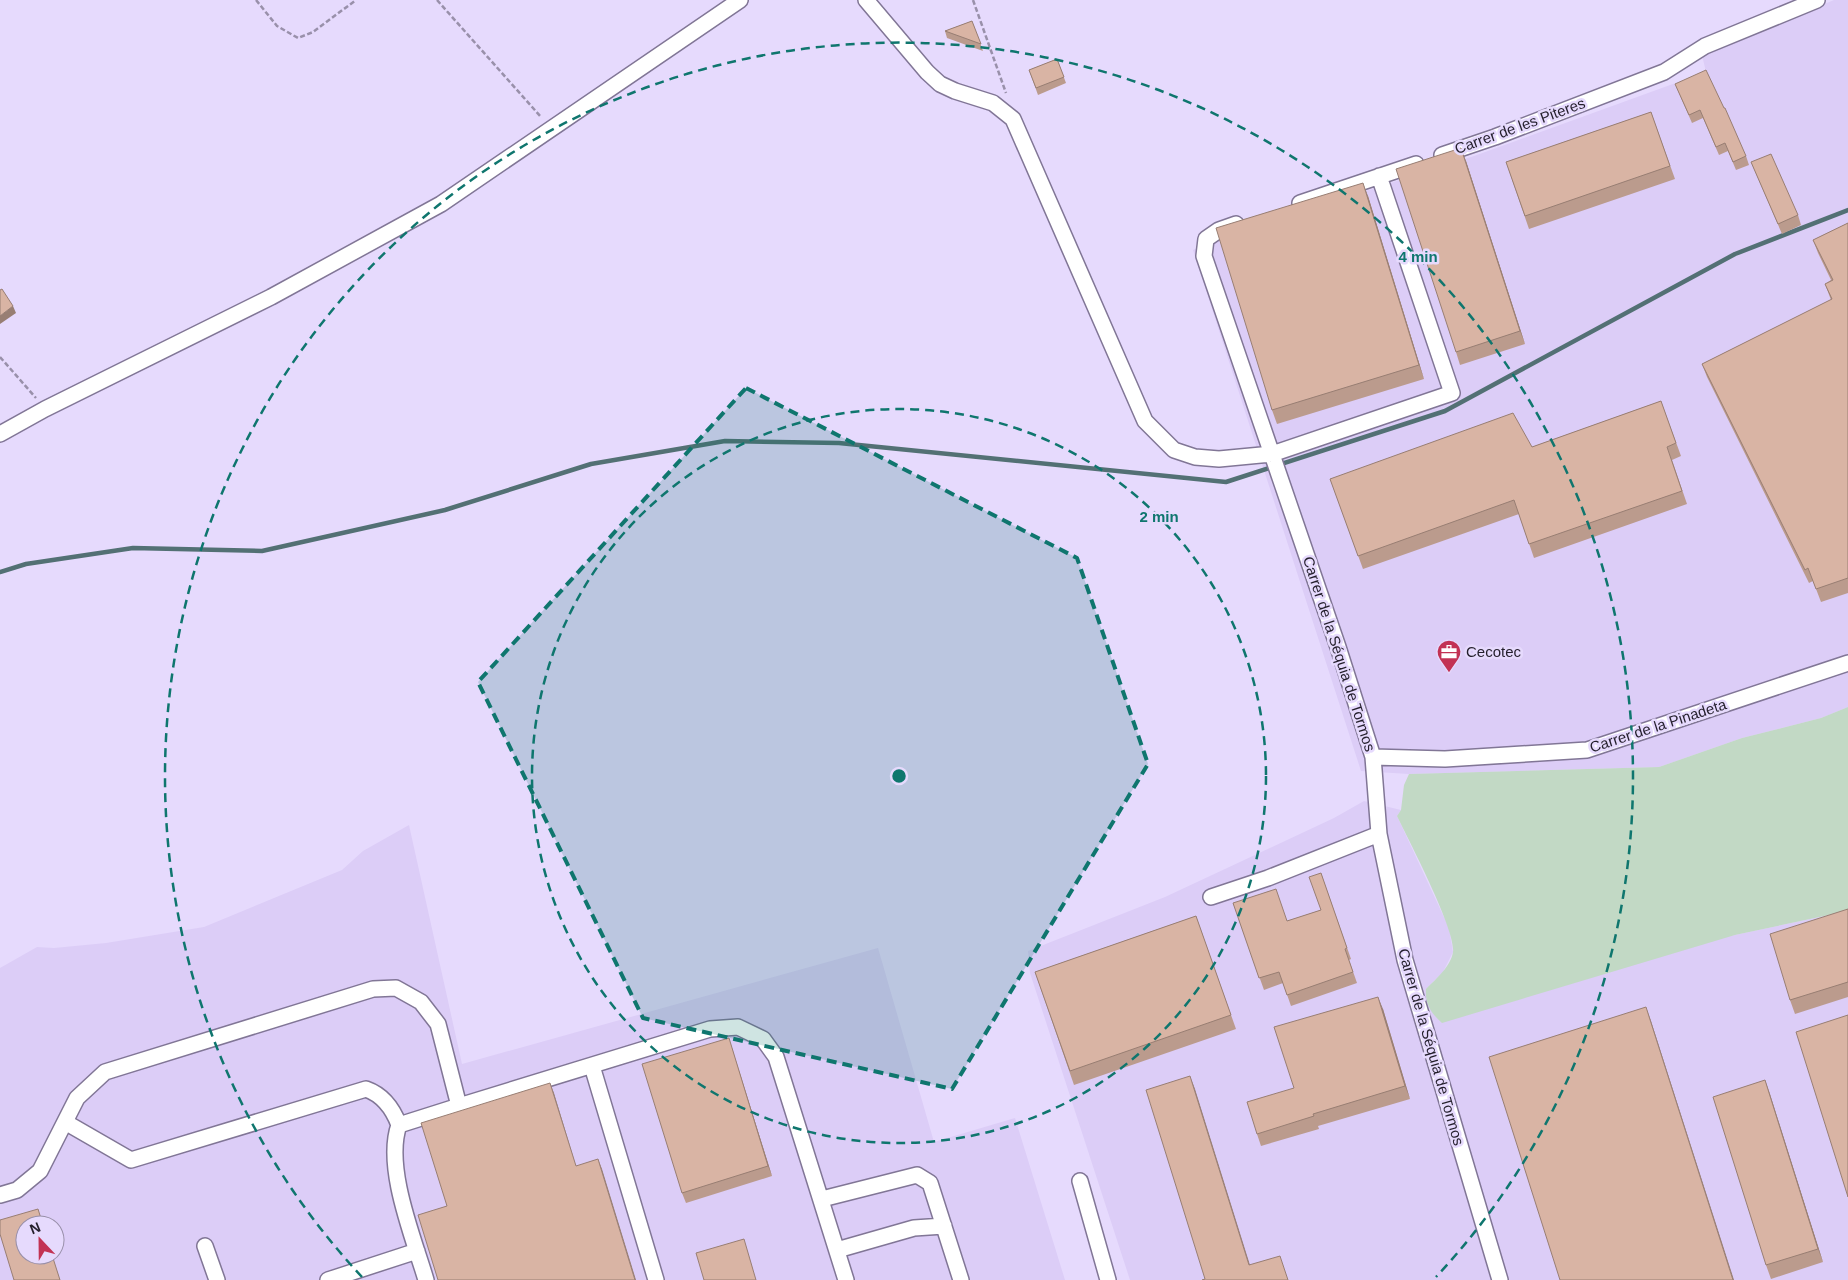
<svg xmlns="http://www.w3.org/2000/svg" width="1848" height="1280" font-family="Helvetica,sans-serif">
<rect width="100%" height="100%" fill="#e6dafd"/>
<path fill="#dccdf7" fill-rule="evenodd" d="M1834,0H1848V707L1821,718L1742,738L1659,767L1409,774L1361,771L1193,250L1217,239L1474,156L1706,72L1702,55Z
M1364,801L1401,810L1397,816L1449,928L1453,952L1443,972L1426,989L1735,935L1848,911V1280H1130L1030,973L1028,951L1165,897L1334,818Z
M409,825L462,1064L878,948L934,1142L1015,1118L1065,1280H0V968L37,947L54,948L106,943L204,927L342,870L363,851ZM25,1225H55V1255H25Z"/>
<path fill="#c2d9c5" d="M1848,707V911L1735,935L1442,1023C1431,1013 1425,1004 1426,989C1436,979 1451,966 1453,952C1456,930 1409,841 1397,816L1401,810L1404,785L1409,774L1659,767L1742,738L1821,718Z"/>
<g fill="none" stroke-linecap="round" stroke-linejoin="round">
<path stroke="#537074" stroke-width="4.5" d="M0,572L26,564L133,548L262,551L445,510L591,464L725,441L839,443L1226,482L1445,411L1735,254L1848,210"/>
<defs>
<path id="minor" d="M866,0L927,72L940,84L955,91L993,103L1013,119L1145,421L1174,450L1195,457L1219,459L1272,454L1452,393L1379,176
M1442,155L1495,137L1664,72L1705,46L1817,0
M1300,203L1416,164
M1236,224L1219,230L1206,239L1204,256L1338,647L1373,757L1379,834L1405,960L1500,1280
M0,434L45,409L271,297L441,204L740,0
M1373,757L1445,759L1587,750L1848,663
M1211,897L1268,878L1379,834
M592,1066L656,1280
M65,1122L131,1160L366,1089C383,1095 393,1109 399,1125
M1080,1181L1108,1280
M0,1195L17,1190L40,1171L77,1098L105,1072L373,989L396,988L421,1002L438,1024L459,1106L710,1029L738,1027L763,1039L776,1057L846,1280
M822,1199L917,1175L930,1183L961,1280
M205,1246L217,1280
M837,1250L914,1228L944,1226
M328,1280L417,1251
M426,1280C414,1239 384,1167 399,1125L459,1106"/>
</defs>
<use href="#minor" stroke="#817696" stroke-width="18"/>
<path stroke="#9990aa" stroke-width="2.5" stroke-dasharray="5 2.5" stroke-linecap="butt" d="M256,0L277,26L298,38L313,32L356,0
M437,0L541,117
M973,0L1006,93
M0,357L36,398"/>
<use href="#minor" stroke="#fff" stroke-width="15"/>
</g>
<path fill="#bb9b8d" d="M972,21L983,51L947,38L945,31Z
M1057,59L1066,83L1038,95L1029,70Z
M1675,84L1746,156L1749,165L1736,170L1728,151L1719,155L1703,118L1692,123Z
M1651,112L1675,179L1529,229L1506,162Z
M1466,161L1525,344L1460,365L1456,352Z
M1751,162L1798,215L1801,225L1782,234Z
M1368,196L1424,379L1277,424L1272,410Z
M1848,223V593L1821,602L1813,581L1809,583L1707,377L1702,364L1831,300L1825,284L1831,280L1818,253L1813,240Z
M1661,401L1681,456L1672,460L1687,504L1534,558L1519,514L1363,569L1330,479L1532,447Z
M1321,873L1351,959L1349,960L1357,983L1291,1006L1283,983L1264,990L1233,903L1287,921L1321,910Z
M1848,909V997L1795,1014L1790,1000Z
M1196,916L1236,1029L1074,1085L1035,972Z
M1383,1009L1410,1099L1318,1126L1319,1129L1261,1146L1257,1134L1294,1088Z
M732,1048L772,1176L686,1203L682,1193Z
M1765,1080L1823,1262L1771,1279L1766,1265Z"/>
<path fill="#987e73" d="M1461,148L1466,161L1525,344L1520,331Z
M1363,183L1368,196L1424,379L1419,365Z
M13,306L16,313L0,324V316Z
M1378,997L1383,1009L1410,1099L1405,1086Z
M1646,1007L1651,1021L1734,1280H1733Z
M729,1038L732,1048L772,1176L768,1166Z
M1190,1076L1195,1089L1254,1278L1249,1265Z
M1765,1080L1770,1094L1823,1262L1818,1249Z
M550,1083L554,1093L579,1176L576,1166Z
M598,1159L602,1169L636,1280H635Z"/>
<path fill="#d9b4a4" stroke="#987e73" d="M972,21L981,44L945,31Z
M1057,59L1064,77L1036,88L1029,70Z
M1706,70L1724,108H1725L1746,156L1733,162L1725,143L1716,147L1700,110L1689,115L1675,84Z
M1651,112L1670,166L1525,216L1506,162Z
M1461,148L1520,331L1456,352L1396,169Z
M1771,154L1798,215L1778,224L1751,162Z
M1363,183L1419,365L1272,410L1216,228Z
M1848,223V578L1816,589L1808,568L1805,570L1702,364L1832,299L1825,284L1833,280L1813,240Z
M2,289L13,306L0,316V290Z
M1661,401L1676,443L1667,447L1682,491L1529,544L1514,500L1358,556L1330,479L1513,413L1532,447Z
M1321,873L1347,948L1345,949L1353,972L1287,995L1279,972L1259,978L1233,903L1276,889L1287,921L1321,910L1309,877Z
M1848,909V982L1790,1000L1770,934Z
M1196,916L1231,1015L1070,1071L1035,972Z
M1378,997L1405,1086L1313,1114L1314,1116L1257,1134L1247,1102L1294,1088L1274,1027Z
M1646,1007L1733,1280H1560L1489,1057Z
M1848,1015V1197L1796,1032Z
M729,1038L768,1166L682,1193L642,1064Z
M1190,1076L1249,1265L1280,1256L1288,1280H1202L1205,1279L1146,1090Z
M1765,1080L1818,1249L1766,1265L1713,1097Z
M550,1083L576,1166L598,1159L635,1280H438L418,1215L447,1206L421,1123Z
M38,1209L43,1225H25V1255H52L60,1280H14L0,1234V1220Z
M744,1239L756,1280H704L696,1253Z"/>
<path fill="#0f766e" fill-opacity="0.2" stroke="#0f766e" stroke-width="4" stroke-dasharray="10 6" stroke-linejoin="round" d="M746,388L1077,558L1148,764L952,1089L643,1018L478,682Z"/>
<g fill="none" stroke="#0f766e" stroke-width="2.5" stroke-dasharray="9 6">
<circle cx="899" cy="776" r="367"/>
<path d="M362 1277A734 734 0 1 1 1436 1277"/>
</g>
<defs>
<symbol id="office-pin" viewBox="-11 -11 22 30"><path d="M0 17L-7.5 6A9.5 9.5 0 1 1 7.5 6Z" fill="#c23254" stroke="#e6dafd"/><path d="M-6-3h4V-5.5h4V-3h4V5H-6ZM-1-4.5V-3h2v-1.5ZM-6 0V1H6V0Z" fill="#fff"/></symbol>
</defs>
<g fill-rule="evenodd">
<use href="#office-pin" x="1435" y="638" width="28" height="38"/>
</g>
<g text-anchor="middle" stroke-width="5" stroke-linejoin="round" paint-order="stroke">
<g font-size="15" fill="#241f2c" stroke="#e6dafd">
<text transform="translate(1520 126) rotate(-20)" y="5">Carrer de les Piteres</text>
<text transform="translate(1339 654) rotate(72)" y="5">Carrer de la Séquia de Tormos</text>
<text transform="translate(1658 726) rotate(-18)" y="5">Carrer de la Pinadeta</text>
<text transform="translate(1431 1047) rotate(74)" y="5">Carrer de la Séquia de Tormos</text>
</g>
<g font-size="15" fill="#241f2c" stroke="#e6dafd" text-anchor="start">
<text x="1466" y="657">Cecotec</text>
</g>
</g>
<circle cx="899" cy="776" r="8" fill="#0f766e" stroke="#e6dafd" stroke-width="2.5"/>
<g font-size="15" text-anchor="middle" font-weight="bold" fill="#0f766e" stroke="#e6dafd" stroke-width="5" stroke-linejoin="round" paint-order="stroke">
<text x="1418" y="262">4 min</text>
<text x="1159" y="522">2 min</text>
</g>
<g transform="translate(40 1240) rotate(338)"><circle r="24" fill="#e6dafd" stroke="#988fa9"/>
<path d="M0-4L9 19L0 12L-9 19Z" fill="#c23254"/>
<text y="-8" font-size="14" font-weight="bold" text-anchor="middle" fill="#241f2c">N</text>
</g>
</svg>
